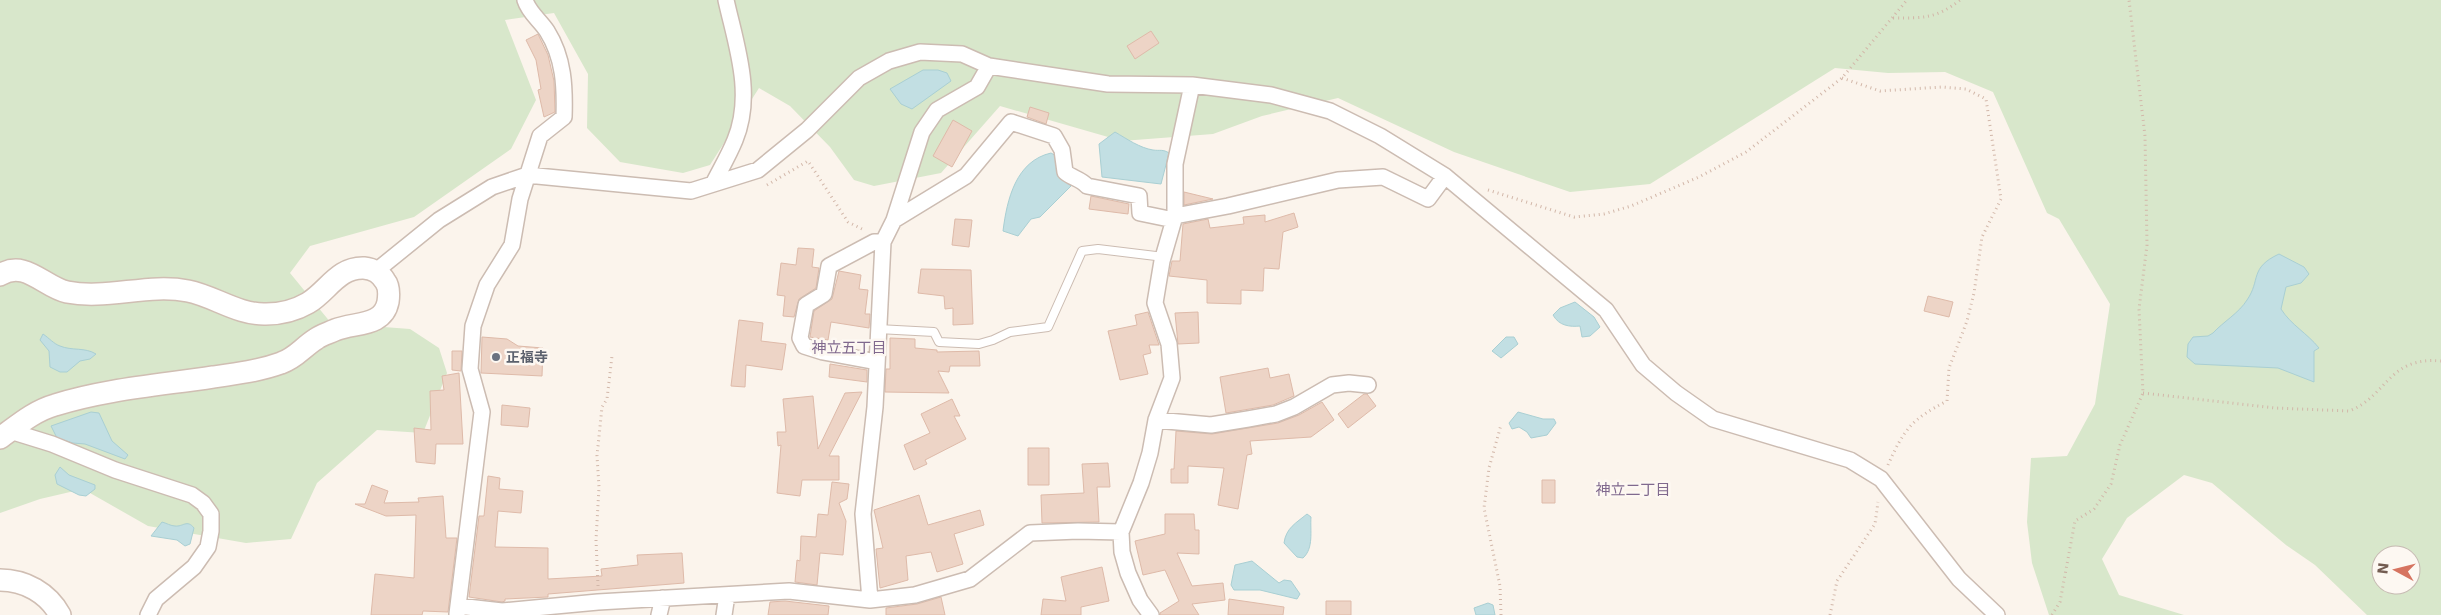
<svg xmlns="http://www.w3.org/2000/svg" width="2441" height="615" font-family="'DejaVu Sans','Noto Sans JP',sans-serif">
<rect width="100%" height="100%" fill="#fbf4ec"/>
<path fill="#d8e7cb" fill-rule="evenodd" d="M0,0H2441V615H2367L2315,565L2286,545L2212,483L2184,475L2127,518L2102,559L2119,595L2184,615H2049L2032,563L2027,522L2031,458L2067,456L2095,404L2110,304L2059,219L2047,213L1993,92L1945,72L1888,73L1835,68L1650,184L1570,192L1454,152L1338,98L1262,116L1213,134L1122,141L1000,106L941,173L874,186L854,180L830,147L790,106L759,88L710,165L683,173L620,162L587,128L588,74L554,13L505,20L536,100L511,149L414,217L310,246L290,273L331,323L410,329L439,348L447,373L423,433L377,430L317,483L291,539L246,543L148,526L83,489L40,499L0,513ZM2381,555H2411V585H2381Z"/>
<path fill="#c2dfe3" stroke="#a9cfd3" d="M923,70H938L947,73L951,81L912,109L901,104L890,89Z
M1115,132C1127,139 1140,148 1153,150C1160,151 1163,149 1169,153L1161,184L1102,177L1099,144Z
M1051,153L1058,157L1063,179L1071,186L1040,217L1031,219L1018,236L1003,231C1007,199 1016,161 1051,153Z
M2279,254L2304,267L2309,274L2301,283L2286,287L2281,309C2291,325 2307,333 2319,348L2314,351V382L2278,368L2195,364L2187,357L2188,344L2193,337L2208,336L2213,333C2223,322 2239,313 2247,300C2261,280 2249,268 2279,254Z
M1575,302L1594,317L1600,327L1590,336L1582,337L1580,326C1570,327 1559,326 1553,315L1560,308Z
M43,334C49,338 54,344 60,346C72,351 85,347 96,354L90,359L80,361L67,372H60L50,367L49,351L40,340Z
M1506,337H1514L1518,344L1501,358L1492,351Z
M91,412L99,413L112,441L128,455L125,459L85,444L73,443L57,438L51,426Z
M1518,412L1543,419H1554L1556,423L1547,435L1531,438L1527,432L1519,427L1512,429L1509,423Z
M60,467L69,475L95,485V489L86,496L79,495L57,484L55,475Z
M1307,514L1311,517C1310,531 1314,548 1303,558L1297,557L1284,543C1286,528 1296,523 1307,514Z
M162,522C166,523 171,526 175,526C183,527 187,519 194,528L190,544L185,546L177,540L151,536Z
M1252,561L1279,583L1284,580L1291,581L1300,594L1297,599L1260,590H1234L1231,585L1235,565Z
M1488,603L1493,605L1495,615H1476L1474,608Z"/>
<path fill="#edd4c6" stroke="#debaa9" d="M1151,31L1159,43L1135,59L1127,46Z
M538,34L548,55L554,81L555,112L544,117L538,90L541,89L536,60L526,40Z
M1030,107L1049,113L1046,124L1027,117Z
M953,120L972,131L952,167L933,156Z
M1184,192L1213,199L1184,205Z
M1091,196L1129,204L1128,214L1089,209Z
M1294,213L1298,227L1283,232L1279,269L1264,268L1263,291L1241,290V304L1207,303V280L1169,276L1172,261H1180L1183,224L1208,219L1210,228L1244,224L1243,217L1265,215V222Z
M955,219L972,220L969,247L952,245Z
M798,248L814,249L812,267L819,268L816,288L799,299L794,317L783,316L785,296L777,295L781,263L796,265Z
M921,269L971,270L973,324L953,325V308L945,309L944,296L918,293Z
M839,271L861,275L859,289L868,290L865,314H870L869,328L831,322L828,340L810,337L814,311L832,299Z
M1928,296L1953,302L1949,317L1924,311Z
M1148,312L1159,345H1149L1151,353L1143,355L1148,374L1120,380L1108,331L1137,325L1135,315Z
M1198,312L1199,343L1178,344L1175,313Z
M739,320L763,323L761,341L786,344L782,370L746,365L745,387L731,386Z
M482,337L507,339L518,346L543,348L542,376L481,373Z
M890,338L915,339V348L937,350V352L979,351L980,366H950L949,372L938,371L949,393L885,392L886,369H890Z
M452,351H462L461,371L452,370Z
M830,364L867,370V382L829,377Z
M1268,368L1270,378L1289,374L1294,396L1273,405L1226,413L1220,377Z
M459,373L463,444H436L435,464L416,462L414,428L431,430L430,391L444,390L442,376Z
M862,392L829,456H839V480H802L800,496L777,493L781,445L778,446L777,432H786L783,399L813,396L818,449L845,393Z
M1364,394H1367L1376,406L1348,428L1338,414Z
M952,399L960,416H954L966,439L925,460L927,464L914,470L904,445L930,433L921,414Z
M1322,402L1334,420L1311,437L1250,441L1252,454L1247,455L1238,509L1218,505L1224,468L1188,466V483H1171V469H1174L1176,431L1212,434L1278,423L1299,415Z
M502,405L530,408L528,427L501,425Z
M1028,448H1049V485H1028Z
M1108,463L1110,487H1097L1099,522L1042,523L1041,495L1084,493L1082,464Z
M488,476L500,478L499,489L523,491L521,513L498,511L495,547L548,548V579L602,576L601,569L638,565L637,555L682,553L684,583L548,594V597L505,599V601L502,602L469,597L479,516H484Z
M1542,480H1555V503H1542Z
M832,482L849,484L847,499L839,503L846,521L843,555L820,553L817,585L795,582L797,560L800,561L801,536L816,537L818,514L828,515Z
M372,485L388,491L384,503L419,502L418,498L443,496L446,538H457L448,612L423,611L422,615H371L375,574L414,578L416,515L386,516L355,504H365Z
M919,495L928,525L980,510L984,525L954,534L963,564L937,572L931,552L906,556L908,580L880,588L876,549L883,548L874,510Z
M1165,514H1194L1195,530H1199V554L1177,553L1192,586L1223,583L1225,600L1192,604L1199,615H1160V613L1179,601L1165,570L1143,575L1135,541L1165,534Z
M1102,567L1109,601L1081,607V615H1041L1043,599L1066,601L1061,577Z
M941,597L945,615H886V608L917,604Z
M1229,599L1284,607L1283,615H1228Z
M785,601L829,606L828,615H768L770,602Z
M1326,601H1351V615H1326Z"/>
<g fill="none" stroke-linecap="round" stroke-linejoin="round">
<defs>
<path id="lane" d="M878,329L934,332L939,342L979,344L993,340L1010,332L1048,327L1082,251L1098,249L1164,257"/>
<path id="street" d="M713,184C720,170 729,155 735,140C754,94 736,45 726,0
M1175,216L1228,206L1338,180L1383,177L1428,199L1445,176
M894,220L966,176L1011,122L1054,136L1062,150L1065,172C1072,178 1081,179 1087,186L1139,196L1140,213L1174,220
M376,271L439,220L492,187L527,175L691,191L758,170L807,130L859,78L889,61L920,52L962,54L989,66L1108,84L1192,85L1271,95L1330,111L1380,136L1445,176L1606,310L1643,365L1676,393L1713,419L1850,460L1881,479L1959,579L1997,615
M877,362L823,352L804,346L800,338L806,305L824,294L829,266L874,242H883
M1156,420L1211,425L1248,419L1276,414L1294,407L1332,385L1349,383L1368,385
M10,431L52,444L115,470L192,495L203,503L211,514V531L208,547L194,567L156,599L148,615
M870,600L863,514L875,407L883,242L894,220L922,132L937,110L977,87L989,66
M458,606L502,611L598,602L789,591L870,600L915,595L970,579L1030,533L1078,531L1121,532
M457,614L482,412L470,369L473,326L487,285L512,245L520,199L540,136L564,117C565,87 564,58 547,31C540,20 529,13 525,0
M659,615L663,598
M724,615L727,595
M1151,615L1140,600L1128,573L1122,552L1121,532L1141,483L1150,453L1156,420L1172,378L1169,344L1155,303L1162,261L1175,216V164L1192,85"/>
<path id="secondary" d="M0,275C25,259 44,287 67,292C107,300 148,283 188,291C214,296 238,315 266,314C280,314 296,310 308,303C328,291 338,267 364,268C374,269 380,273 385,281C389,286 389,295 388,302C383,327 355,322 335,330C329,333 321,335 316,339C303,347 296,358 281,363C259,371 235,374 213,377C161,385 106,389 55,405C34,411 18,425 0,438
M0,580C25,580 48,593 60,615"/>
</defs>
<use href="#lane" stroke="#ccbcb2" stroke-width="10"/>
<use href="#street" stroke="#ccbcb2" stroke-width="18"/>
<use href="#secondary" stroke="#d0beb3" stroke-width="24"/>
<path stroke="#d2b7a9" stroke-width="3" stroke-dasharray="1 4" stroke-linecap="butt" d="M1893,18C1923,18 1936,19 1960,0
M1842,78L1880,91L1942,87L1966,89L1986,99L2001,199L1982,237L1974,293L1967,321L1949,368L1947,401C1912,419 1904,429 1888,465
M767,185L808,161L848,222L864,230
M1488,190L1574,217L1604,214L1631,206L1699,177L1746,152L1842,78L1907,0
M2143,393L2275,408L2349,411C2387,397 2388,356 2441,361
M598,586L596,540L599,487L597,456L602,407L607,399L612,356
M1501,615L1500,586L1484,508L1489,468L1501,425
M1830,615L1837,581L1875,524L1878,502
M2052,615L2060,602L2075,521L2094,509L2111,484L2120,445L2143,393L2139,309L2147,245L2145,136L2129,0"/>
<use href="#lane" stroke="#fff" stroke-width="8"/>
<use href="#street" stroke="#fff" stroke-width="15"/>
<use href="#secondary" stroke="#fff" stroke-width="21"/>
</g>
<circle fill="#6b7280" stroke="#fdf8f2" stroke-width="2" cx="496" cy="357" r="5"/>
<g text-anchor="middle" stroke-width="5" stroke-linejoin="round" paint-order="stroke">
<g font-size="14" font-weight="bold" fill="#5b616d" stroke="#fdf8f2" text-anchor="start">
<text x="506" y="362">正福寺</text>
</g>
<g font-size="15" fill="#80698e" stroke="#fdf8f2">
<text x="849" y="353">神立五丁目</text>
<text x="1633" y="495">神立二丁目</text>
</g>
</g>
<g transform="translate(2396 570) rotate(277)"><circle r="24" fill="#fdf8f2" stroke="#c6bab2"/>
<path d="M0-4L9 19L0 12L-9 19Z" fill="#d67460"/>
<text y="-8" font-size="14" font-weight="bold" text-anchor="middle" fill="#735c51">N</text>
</g>
</svg>
